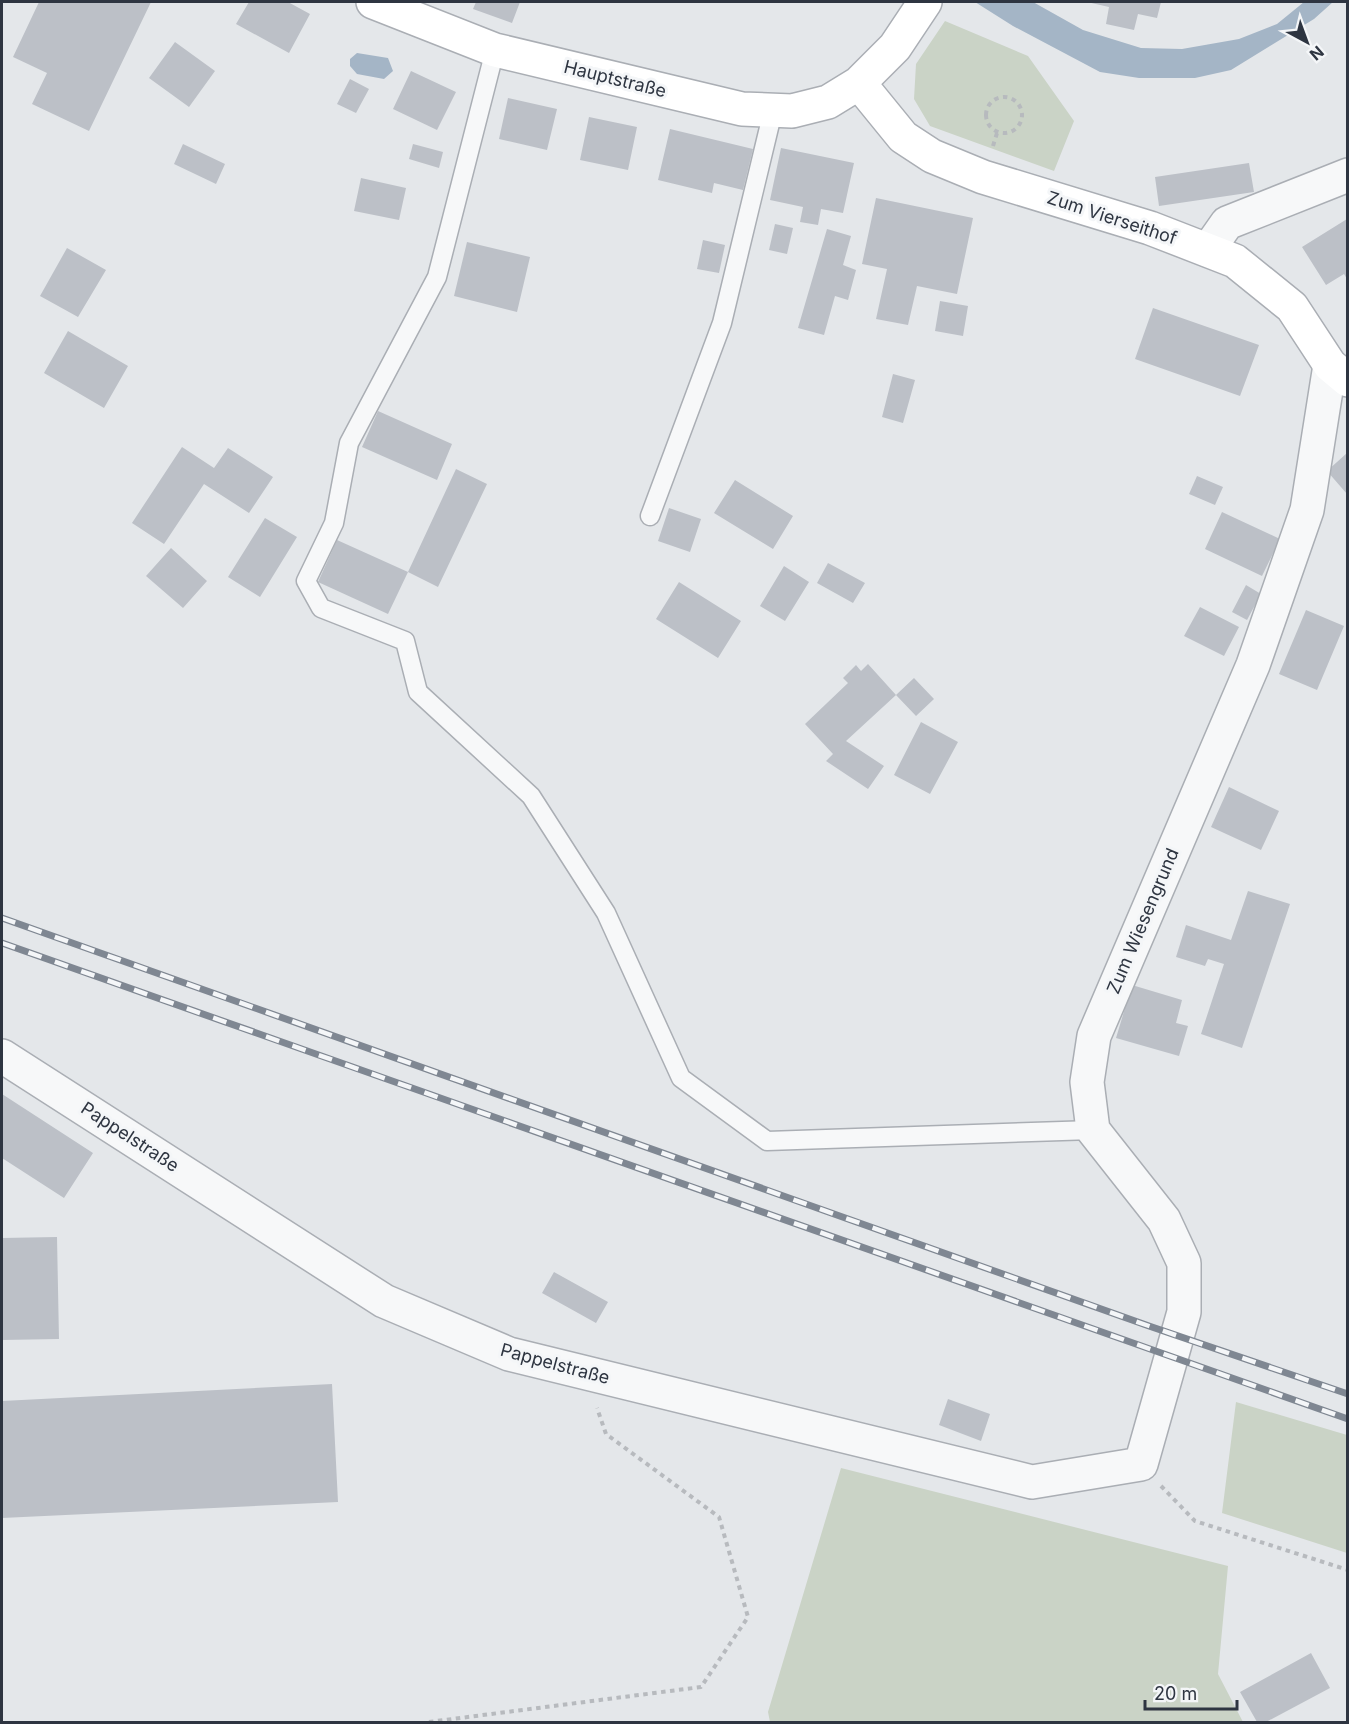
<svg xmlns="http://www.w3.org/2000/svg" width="1349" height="1724" font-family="Inter,sans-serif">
<rect width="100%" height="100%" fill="#e4e7ea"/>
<path fill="#cad3c6" d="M945,21L1028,56L1074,121L1054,171L930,126L914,99L916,64Z
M1236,1402L1347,1435V1553L1222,1513Z
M841,1468L1228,1566L1218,1674L1243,1722H770L768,1712Z"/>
<path fill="#a4b5c6" d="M975,2H1033L1083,30L1141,48L1182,49L1239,39L1277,24L1304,2H1333L1314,19L1231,70L1195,78H1139L1100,72L1013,26Z
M357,53L388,58L393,71L384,79L357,74L350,66V59Z"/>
<path fill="#bcc0c7" d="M39,2H151L89,131L32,104L47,73L13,57Z
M249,2H288L310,14L289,53L236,24Z
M476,2H520L512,23L473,9Z
M1087,2H1161L1157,18L1138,14L1134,30L1106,24L1109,7Z
M175,42L215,71L189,107L149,78Z
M411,71L456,92L437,130L393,109Z
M350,79L369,89L356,113L337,104Z
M508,98L557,109L547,150L499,139Z
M589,117L637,127L628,170L580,160Z
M670,129L753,149L743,190L714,183L712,193L658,180Z
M183,144L225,164L216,184L174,164Z
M413,144L443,152L439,168L409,159Z
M781,148L854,163L843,213L821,209L818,225L800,222L803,207L770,200Z
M1249,163L1254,192L1159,206L1155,177Z
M361,178L406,188L399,220L354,211Z
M876,198L973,218L957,294L917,286L908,325L876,319L887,269L862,264Z
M1347,219V279L1344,274L1326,285L1302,247Z
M775,224L793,228L787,254L769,250Z
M827,229L851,236L843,265L856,270L848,300L835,296L824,335L798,328Z
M703,240L725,245L719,273L697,269Z
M467,242L530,257L517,312L454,296Z
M67,248L106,270L78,317L40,296Z
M940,301L968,306L963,336L935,331Z
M1153,308L1259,345L1240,396L1135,359Z
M68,331L128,366L104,408L44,373Z
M893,374L915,380L903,423L882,417Z
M378,411L452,444L437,480L362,447Z
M182,447L214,468L228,448L273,477L249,513L204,484L164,544L132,523Z
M1347,453V494L1327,471Z
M456,469L487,484L438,587L408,572Z
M1197,476L1223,487L1215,505L1189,494Z
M735,480L793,516L773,549L714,513Z
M669,508L701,519L690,552L658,541Z
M1222,512L1280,539L1262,576L1205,549Z
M265,518L297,537L260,597L228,577Z
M337,540L408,572L388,614L318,582Z
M171,548L207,581L183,608L146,576Z
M828,563L865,583L853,603L817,583Z
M784,566L809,582L785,621L760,606Z
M679,582L741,621L718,658L656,619Z
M1246,585L1261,594L1247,620L1232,612Z
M1200,607L1239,627L1224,656L1184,636Z
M1306,610L1344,626L1317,690L1279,674Z
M868,664L896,695L846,741L884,766L868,789L826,761L833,754L805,724L848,683L843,678L856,665L861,671Z
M914,678L934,699L916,716L896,695Z
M921,722L958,742L930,794L894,775Z
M1229,787L1279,811L1261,850L1211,827Z
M1248,891L1290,904L1242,1048L1201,1034L1224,964L1208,959L1205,966L1176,957L1186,925L1231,940Z
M1132,985L1182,1000L1176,1023L1188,1026L1179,1056L1116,1038Z
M2,1094L93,1153L64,1198L2,1158Z
M57,1237L59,1339L2,1340V1238Z
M554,1272L608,1302L596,1323L542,1293Z
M332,1384L338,1502L2,1518V1401Z
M948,1399L990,1414L981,1441L939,1425Z
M1311,1653L1330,1688L1266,1722H1257L1240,1692Z"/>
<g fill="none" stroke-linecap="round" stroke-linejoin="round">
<defs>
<path id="lane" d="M495,50L437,277L349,443L334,523L306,581L321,608L405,641L418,692L531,796L606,913L681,1078L767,1141L1093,1130
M650,516L722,323L773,111"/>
<path id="street" d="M1208,250L1227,223L1348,175
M2,1056L384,1301L509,1354L1032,1482L1141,1464L1184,1312V1263L1164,1220L1093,1130L1087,1082L1094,1036L1253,665L1307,510L1330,365"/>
<path id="secondary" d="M373,2L495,50L742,109L792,111L828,102L859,83L895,47L925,2
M859,83L903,137L932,156L983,177L1150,228L1235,261L1292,307L1330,365L1348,380"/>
</defs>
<use href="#lane" stroke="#aaaeb4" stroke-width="21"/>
<use href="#street" stroke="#aaaeb4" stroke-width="36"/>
<use href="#secondary" stroke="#aaaeb4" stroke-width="36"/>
<path stroke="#b7babe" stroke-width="4" stroke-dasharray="4.5 4.5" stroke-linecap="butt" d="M986 115a18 18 0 1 1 36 0a18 18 0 1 1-36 0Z
M993,146L997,133
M1161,1486L1195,1521L1348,1570
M429,1722L701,1687L748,1617L719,1517L606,1434L597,1408"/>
<use href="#lane" stroke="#f7f8f9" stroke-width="18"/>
<use href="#street" stroke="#f7f8f9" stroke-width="33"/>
<use href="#secondary" stroke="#fff" stroke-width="33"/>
<defs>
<path id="rail" d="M2,918L1149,1326L1348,1394
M2,943L1348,1419"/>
</defs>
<use href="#rail" stroke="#7f8792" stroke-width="7"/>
<use href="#rail" stroke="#f4f6f8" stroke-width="4.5" stroke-dasharray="14" stroke-linecap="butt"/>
</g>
<g text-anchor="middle" stroke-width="6" stroke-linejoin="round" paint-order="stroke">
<g font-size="18" fill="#2e3541" stroke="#f4f6f8">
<text transform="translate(615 79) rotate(14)" y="6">Hauptstraße</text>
<text transform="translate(1112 218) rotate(18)" y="6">Zum Vierseithof</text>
<text transform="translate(1143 921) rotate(-67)" y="6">Zum Wiesengrund</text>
<text transform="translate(130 1137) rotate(33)" y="6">Pappelstraße</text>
<text transform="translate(555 1364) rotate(15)" y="6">Pappelstraße</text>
</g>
</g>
<rect width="1349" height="1724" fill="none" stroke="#2e3541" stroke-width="6"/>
<g transform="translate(1307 42) rotate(139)" stroke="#f4f6f8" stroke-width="4.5" paint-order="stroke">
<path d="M0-4.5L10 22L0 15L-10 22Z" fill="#2e3541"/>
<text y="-9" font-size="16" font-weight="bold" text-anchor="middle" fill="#2e3541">N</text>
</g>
<path d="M1145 1700v9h92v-9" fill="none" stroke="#2e3541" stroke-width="3"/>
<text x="1154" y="1700" font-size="18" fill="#2e3541" stroke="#f4f6f8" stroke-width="4.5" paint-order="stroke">20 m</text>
</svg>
